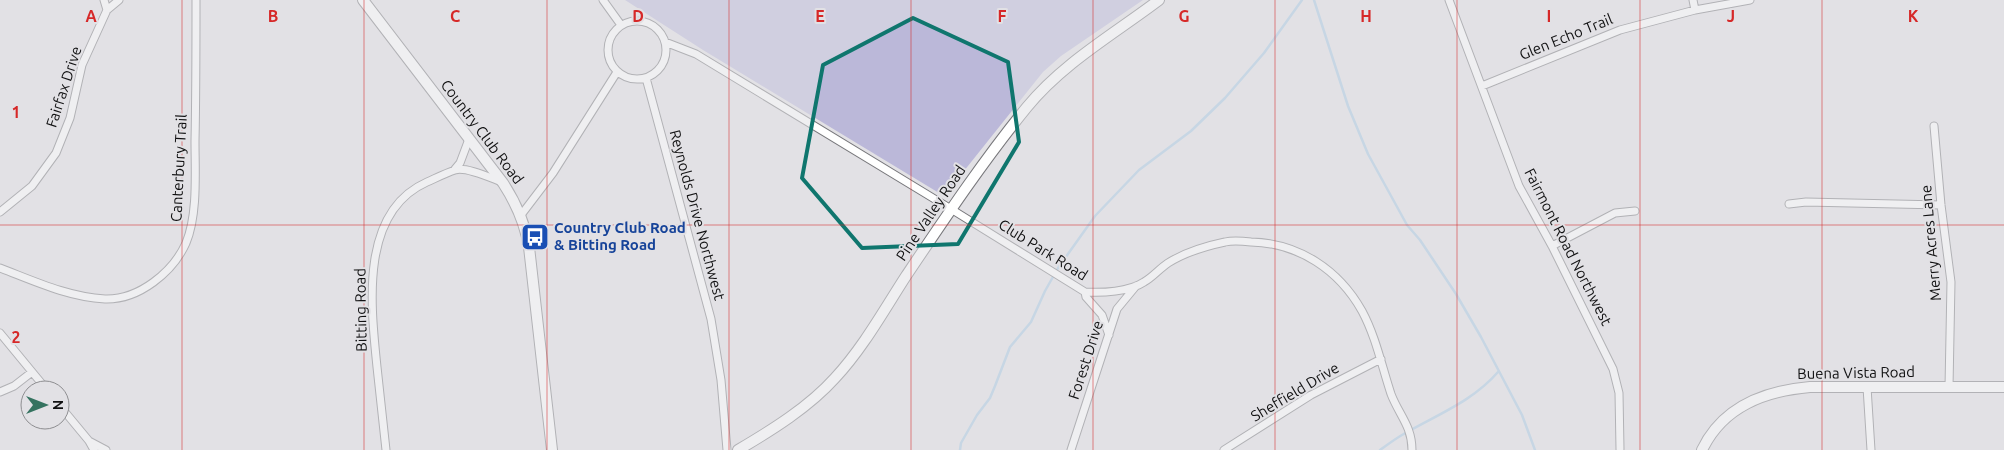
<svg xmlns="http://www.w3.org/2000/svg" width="2004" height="450" font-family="Ubuntu,sans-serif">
<rect width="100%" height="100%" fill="#e2e1e5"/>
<path fill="#bbb8d9" d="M625,0H1143L1061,56L1043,72L944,196L703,50Z"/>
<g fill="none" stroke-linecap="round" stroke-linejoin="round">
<path stroke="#a6c8e3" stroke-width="2.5" d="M1314,0L1348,106L1368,154L1407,225L1420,240L1456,294L1481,337L1522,415L1535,450
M960,450L961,443L977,415L990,398L995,386L1010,347L1031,322L1045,291L1058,268L1095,216L1139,170L1191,131L1225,98L1264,53L1302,0
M1380,450C1387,445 1395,439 1402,435C1436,415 1472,402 1498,372"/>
<defs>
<path id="street" d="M104,0L107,10
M603,0L621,25
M1449,0L1519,186L1552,246L1613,369L1619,393L1620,449
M1693,0L1695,10
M608 50a29 29 0 1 1 58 0a29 29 0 1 1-58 0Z
M665,42L696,54L951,209L1085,292C1102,293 1129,292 1144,282C1153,277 1159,269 1168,263C1184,253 1206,246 1225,242C1233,240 1243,241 1251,242C1299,243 1339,270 1362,311C1376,337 1382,367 1391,394C1399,415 1412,426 1412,450
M646,78L711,319L721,380L727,450
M1482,86L1620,30L1695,10L1750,0
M1934,126L1941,205L1951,282L1949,387
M455,169L460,163L469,139
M1789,204L1806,202L1941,205
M0,212L32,186L56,153L70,118L82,65L107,10L119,0
M521,215L553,173L617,72
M1552,246L1615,213L1635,211
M0,268C34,281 68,297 105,299C139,300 173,272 186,243C198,214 195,172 195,141C196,94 196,47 196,0
M1085,292L1086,297L1102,315L1109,335
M0,333L47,390
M1867,387L1871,450
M0,392L14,386L32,372
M60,406L89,441L94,450
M89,441L106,450
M386,450C383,422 380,394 377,367C371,307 359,212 427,182C436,178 446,173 455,170C465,166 491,178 502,182
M1071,450L1117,309L1136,286
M1224,450L1311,395L1381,359"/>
<path id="secondary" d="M363,0L503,183C516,203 525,223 529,247L552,450
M738,450C772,430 809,407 835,378C863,348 884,310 906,276C945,218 983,161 1027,107C1063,63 1114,34 1159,0
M1702,450C1723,406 1765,391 1810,387H2004"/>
</defs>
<use href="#street" stroke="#78787c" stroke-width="9"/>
<use href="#secondary" stroke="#78787c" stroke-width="12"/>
<use href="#street" stroke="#fff" stroke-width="7"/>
<use href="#secondary" stroke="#fff" stroke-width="10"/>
</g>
<path d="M0 0H2004V450H0ZM913,18L1008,62L1019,142L958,244L862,248L802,178L823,65Z" fill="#e2e1e5" fill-opacity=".55" fill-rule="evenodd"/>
<path fill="none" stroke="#0f766e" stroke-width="4" stroke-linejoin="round" d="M913,18L1008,62L1019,142L958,244L862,248L802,178L823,65Z"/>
<path fill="none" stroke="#d62828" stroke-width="1" stroke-opacity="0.55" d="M182,0V450M364,0V450M547,0V450M729,0V450M911,0V450M1093,0V450M1275,0V450M1457,0V450M1640,0V450M1822,0V450M0,225H2004"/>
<defs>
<symbol id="bus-square" viewBox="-11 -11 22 22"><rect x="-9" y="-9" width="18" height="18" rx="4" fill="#1a4fb4" stroke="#e2e1e5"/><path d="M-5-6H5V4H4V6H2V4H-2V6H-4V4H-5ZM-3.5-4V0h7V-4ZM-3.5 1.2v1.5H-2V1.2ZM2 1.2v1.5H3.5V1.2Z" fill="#fff"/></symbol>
</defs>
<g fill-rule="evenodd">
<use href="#bus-square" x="519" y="221" width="32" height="32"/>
</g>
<g text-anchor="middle" stroke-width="4" stroke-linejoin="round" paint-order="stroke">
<g font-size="15" fill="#111112" stroke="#e2e1e5">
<text transform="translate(1566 37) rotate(-22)" y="5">Glen Echo Trail</text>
<text transform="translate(64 87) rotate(-72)" y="5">Fairfax Drive</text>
<text transform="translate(482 132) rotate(53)" y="5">Country Club Road</text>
<text transform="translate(179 168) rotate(-87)" y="5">Canterbury Trail</text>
<text transform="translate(931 213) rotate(-56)" y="5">Pine Valley Road</text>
<text transform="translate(697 215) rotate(75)" y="5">Reynolds Drive Northwest</text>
<text transform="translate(1931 243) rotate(-95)" y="5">Merry Acres Lane</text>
<text transform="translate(1568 247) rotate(63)" y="5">Fairmont Road Northwest</text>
<text transform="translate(1043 250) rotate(32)" y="5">Club Park Road</text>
<text transform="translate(361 310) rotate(-91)" y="5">Bitting Road</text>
<text transform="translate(1086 360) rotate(-72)" y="5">Forest Drive</text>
<text transform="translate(1856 373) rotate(-1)" y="5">Buena Vista Road</text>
<text transform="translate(1295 392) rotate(-31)" y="5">Sheffield Drive</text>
</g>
<g font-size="15" font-weight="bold" fill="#164399" stroke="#e2e1e5" text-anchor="start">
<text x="554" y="233">Country Club Road<tspan x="554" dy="17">&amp; Bitting Road</tspan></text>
</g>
</g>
<g font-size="16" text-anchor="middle" font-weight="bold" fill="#d62828" stroke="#e2e1e5" stroke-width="4" stroke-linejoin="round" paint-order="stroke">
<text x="91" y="22">A</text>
<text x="273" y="22">B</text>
<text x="455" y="22">C</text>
<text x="638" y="22">D</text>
<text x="820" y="22">E</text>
<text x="1002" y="22">F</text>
<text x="1184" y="22">G</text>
<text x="1366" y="22">H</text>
<text x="1549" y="22">I</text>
<text x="1731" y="22">J</text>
<text x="1913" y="22">K</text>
<text x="16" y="118">1</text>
<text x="16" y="343">2</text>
</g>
<g transform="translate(45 405) rotate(90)"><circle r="24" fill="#e2e1e5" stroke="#8e8e91"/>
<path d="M0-4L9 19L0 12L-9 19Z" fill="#357360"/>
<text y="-8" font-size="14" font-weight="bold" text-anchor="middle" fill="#111112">N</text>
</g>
</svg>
